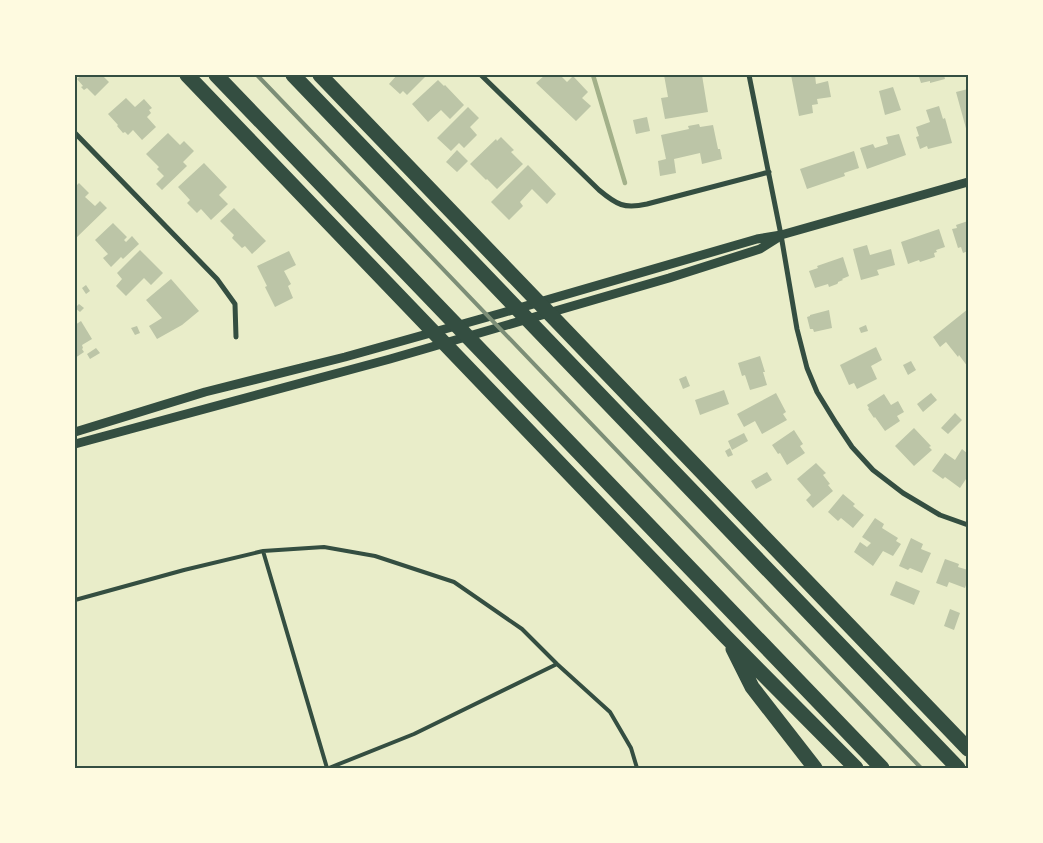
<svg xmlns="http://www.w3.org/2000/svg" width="1043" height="843" font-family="'Nunito Sans',sans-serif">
<rect width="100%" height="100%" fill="#e9edc9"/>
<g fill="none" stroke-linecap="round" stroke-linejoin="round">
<path stroke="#a3b18a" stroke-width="4.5" d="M593,75L625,183"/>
</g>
<path fill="#bcc5a7" d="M82,75H102L109,82L95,96L87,88L84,90L81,87L83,86L77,79Z
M397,75H427L407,95L403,91L400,94L389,84Z
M545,75H560L567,82L573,76L588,92L582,98L591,106L576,121L536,83Z
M664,75H702L708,112L665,119L661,98L668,97Z
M791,75H815L816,84L828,81L831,97L817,99L818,104L812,105L813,113L799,116Z
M927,75H944L945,79L930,83V81L921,83L919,77Z
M438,80L444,86L445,85L464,105L450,119L441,110L428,122L412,104Z
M893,87L901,110L885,115L879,91Z
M968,89V132H967L956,92Z
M126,98L135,107L144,99L152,108L149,110L151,113L147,117L156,127L142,140L133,130L128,135L125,132L123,133L117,126L118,125L108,114Z
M939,106L943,119L945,118L952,143L928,149L927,146L920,149L916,137L919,136L916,127L930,122L926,110Z
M468,107L479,118L470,127L477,135L464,148L459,143L451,151L437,138Z
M647,117L650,131L636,134L633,120Z
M699,124L700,127L713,125L718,149H720L722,159L702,164L700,153L674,159L676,173L660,176L658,161L666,159L661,135L689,129L688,126Z
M168,133L180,145L184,141L194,151L183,162L187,166L162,190L156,184L164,176L157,169L159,167L146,154Z
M899,134L906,155L867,169L860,148L873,144L875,148L888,144L886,137Z
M501,137L514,150L511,152L523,164L497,189L487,179L486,180L470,164L496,139L497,141Z
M457,150L468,161L457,172L446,162Z
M854,151L859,168L844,173L845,176L807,189L800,169Z
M204,163L227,187L219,195L228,204L211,220L201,209L197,213L187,203L190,200L178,187Z
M528,165L556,194L547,204L532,189L520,202L523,206L509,220L491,202Z
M79,183L89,193L85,197L95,206L100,201L107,208L75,239V187Z
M234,208L266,241L252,254L245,246L242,248L232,238L234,235L220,221Z
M968,221V251L963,253L961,247L958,248L952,229L957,228L956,225Z
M113,223L127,237L124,240L126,242L132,236L139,244L123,259L121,257L111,267L103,258L108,254L95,240Z
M939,229L945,247L936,250L937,252L934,253L935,257L920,262L919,260L908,264L901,242Z
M867,245L870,255L891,249L895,265L877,270L879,275L861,280L853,249Z
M140,250L163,273L151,285L144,278L126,296L116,286L122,279L117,273Z
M289,251L296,265L284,271L291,284L288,286L293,298L275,307L265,287L267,286L257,266Z
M843,257L849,276L842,279L843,280L838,282V283L837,284L829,287L828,284L815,288L809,271L818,268L817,266Z
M171,279L199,311L182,325L157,339L149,326L162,318L146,300Z
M86,285L90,291L86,294L82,288Z
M79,304L84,308L80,312L75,308Z
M968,309V332L967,333L968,334V367L959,355L958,357L946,342L940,347L933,337Z
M829,310L832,328L814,332L813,329H810L807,317L810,316V315Z
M81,321L92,339L82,345L83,348L82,349L84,352L75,358V325Z
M866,325L868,331L861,333L859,328Z
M137,326L140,333L135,335L131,328Z
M876,347L882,360L871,366L877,379L857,389L854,383L849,385L840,365Z
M96,348L100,353L90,359L87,354Z
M760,356L765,372H763L767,385L750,390L745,375L742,376L738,363Z
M911,361L916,370L908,375L903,365Z
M686,376L690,386L683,389L679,379Z
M724,390L729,404L700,415L695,400Z
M776,393L786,412L783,414L787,420L762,434L755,421L744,427L737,414Z
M931,393L937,400L923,412L917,404Z
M884,394L891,405L898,401L904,412L897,416L900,421L885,431L875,417L874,418L868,409L869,408L867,405Z
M955,413L962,420L948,434L941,428Z
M914,428L931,446L929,447L932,450L914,466L895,446Z
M794,430L803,444L800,446L805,453L787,465L780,453L778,454L772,445Z
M744,433L748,441L732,450L728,441Z
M730,448L733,455L728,457L725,451Z
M962,449L968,454V476L960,488L945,477L943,479L932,471L945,453L955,460Z
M816,463L826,473L823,475L830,484L828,485L833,491L813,508L806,500L811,495L797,479Z
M767,472L772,480L756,489L751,481Z
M843,494L855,504L853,506L864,515L853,528L841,518L838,521L828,512Z
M875,518L884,524L882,528L898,538L896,541L901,544L893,556L883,551L873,566L854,552L860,542L867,547L871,543L862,537Z
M911,538L923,544L921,549L931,553L922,573L910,568L908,570L899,566Z
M945,559L959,564L958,567L968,570V579L965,588L949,582L947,587L936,583Z
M896,581L920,591L914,605L890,595Z
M950,609L960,613L954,630L944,626Z"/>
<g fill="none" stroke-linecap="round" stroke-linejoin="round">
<path stroke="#344e41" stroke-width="4" d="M263,551L327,768
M75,600L184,570L263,551L324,547L375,556L454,582L522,629L557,664L610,712L631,748L637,768
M329,768L414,734L557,664"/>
<path stroke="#344e41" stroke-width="5" d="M481,75L599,190C617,205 624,209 647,204L769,172
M749,75L781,235L797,329L807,368L817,392L836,423L852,447L873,470L903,493L940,515L968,525
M75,133L217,279L235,304L236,337"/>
<path stroke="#344e41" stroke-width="9" d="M75,432L205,392L345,357L502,313L757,239L781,235L968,182
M75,444L390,359L669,278L760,249L779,237"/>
<path stroke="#344e41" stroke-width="15" d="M187,75L726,637L856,768
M216,75L882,768
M293,75L958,768
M320,75L968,749
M733,649L752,687L815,768"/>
<path stroke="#7c8e77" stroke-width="4" d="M257,75L921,768"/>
</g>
<rect width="1043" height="843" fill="none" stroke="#fefae0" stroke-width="152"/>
<rect x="76" y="76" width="891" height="691" fill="none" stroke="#344e41" stroke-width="2"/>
</svg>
